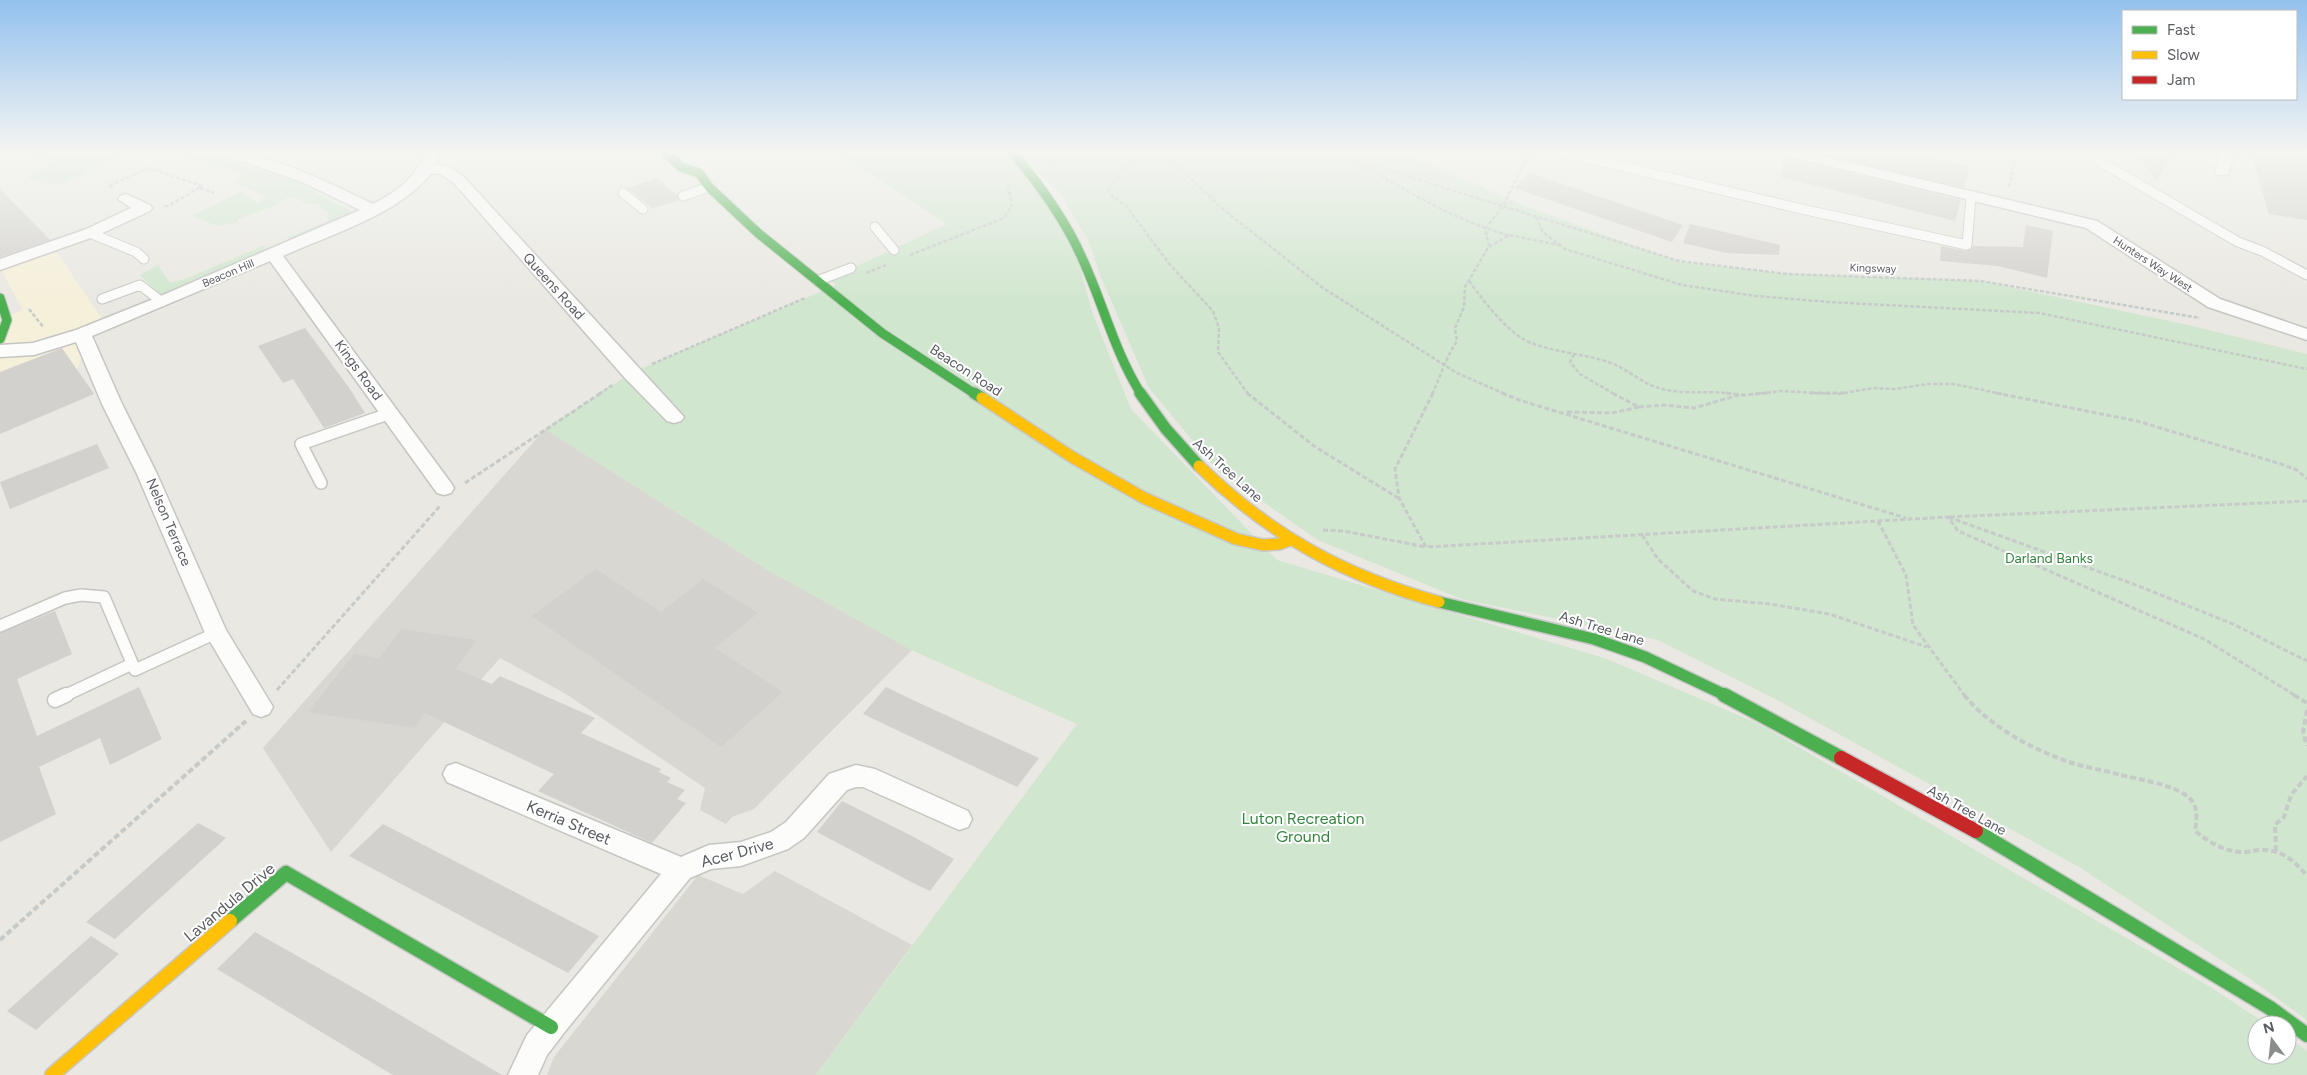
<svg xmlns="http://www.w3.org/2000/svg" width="2307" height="1075" font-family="Figtree,sans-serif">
<rect width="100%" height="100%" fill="#e9e8e2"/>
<path fill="#f5f0d9" d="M54,248L103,320L87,342L77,370L0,399V320L23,310L0,268Z"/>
<path fill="#d9d7d2" d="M545,429L766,569L912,650L754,809L732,817L726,824L700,810L705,788L566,694L500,658L331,852L263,748Z
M775,871L912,945L816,1075H547L554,1057L698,875L743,894Z"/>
<path fill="#d0e6ce" d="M25,153H126L58,186L26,178L55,162Z
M176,153H202L295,181L354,213L291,239L287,238L330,220L326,216L329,214L318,204H308L292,197L275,202L279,204L238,219V222L217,226L192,216L242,191L257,203L267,197L233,182L244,175Z
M839,153H1013L1036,178L1072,236L1092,312L1131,409L1277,560L1607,659L1759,724L2207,985L2268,1025H2257V1055H2287V1037L2307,1051V1075H816L1077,724L909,649L766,569L545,429L631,373L836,285L829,279L947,224Z
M1017,153H1403L1525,206L1679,262L1788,274L1981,281L2188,325L2307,354V1020L2259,985L2079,867L1779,701L1658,640L1461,599L1318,540L1217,470L1149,388L1101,277L1089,242L1061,194Z
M265,245L264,250L160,295L140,275L158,265L170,283L183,280Z"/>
<path fill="#d2d1cd" d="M1817,153H1907L1970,167L1964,188Z
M2135,153H2173L2157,181Z
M2251,153H2307V220L2269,214Z
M1784,154L1788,158L1961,200L1955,221L1781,177Z
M1530,173L1589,193L1683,225L1672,242L1514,188Z
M657,178L677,195L679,201L653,208L626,188Z
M0,189L20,209L50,240L0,257Z
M1690,224L1780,245L1779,255L1726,253L1683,243Z
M2026,225L2053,231L2047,278L1998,266L1940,261L1941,246L1966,251L1972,249L1973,246L2023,247Z
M305,328L350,389L365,413L324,428L293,379L283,383L258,346Z
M62,348L94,394L0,434V372Z
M97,444L109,468L10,509L0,482Z
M596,569L661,612L703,579L758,613L715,648L783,692L721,747L532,616Z
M55,611L72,654L17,679L37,736L139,687L162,739L110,765L100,738L39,767L56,814L0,842V633Z
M401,629L476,640L456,669L492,684L500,676L595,718L581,733L661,769L659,772L671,778L667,782L685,790L677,799L686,803L652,843L538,791L554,774L425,713L414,728L308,712L354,654L379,658Z
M886,687L915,701L1039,758L1017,787L863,714Z
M842,801L910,835L954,859L930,891L913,883L817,832Z
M198,823L226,838L115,939L86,922Z
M383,824L505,887L599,936L568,973L349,856Z
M255,932L361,992L502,1075H393L381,1068L217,969Z
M91,936L119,954L36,1030L7,1011Z"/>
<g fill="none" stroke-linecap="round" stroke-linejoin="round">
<defs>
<path id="lane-far2" d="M1566,153L1797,208L1967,245L1971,197
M2099,161L2238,242L2262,251L2307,275
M623,193L643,209
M683,196L709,187
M875,227L894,250
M90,233L136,252L144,259
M817,281L851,268
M102,299L140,285L162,302"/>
<path id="lane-far1" d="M321,483L301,444L391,413
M0,626L65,598L81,595L104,597L135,670L216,633
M64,696L132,664"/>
<path id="lane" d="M55,700L66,695"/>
<path id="street" d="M223,153C264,149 335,186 373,204C396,192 416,178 425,153H439L436,164L449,167L464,177L684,417L681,421L674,423L667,421L624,377L454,183L440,174L431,173C400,214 329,235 283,256L451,483L454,488L451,493L444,495L437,493L270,261L92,336L122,404L157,474L226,630L273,707L269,714L261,717L253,714L205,633L137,474L102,404L76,342L34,355L0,357V345L33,343L76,330L156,298L360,210L302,182L226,156Z
M1785,153H1810L2097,221L2220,299L2307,329V340L2208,307L2086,228L1788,156Z
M2220,153H2235L2228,175H2218L2215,172Z
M126,194L150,205L152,208L150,211L96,236L0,270V259L84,230L131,208L118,199L120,196Z
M456,763L681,857L709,845L741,842L771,832L786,822L829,774L856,765L875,769L968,811L972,819L968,827L959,830L863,787H856L847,790L804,838L788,849L741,866L711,869L690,878L567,1029L547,1055L538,1075H508L527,1035L661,874L447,782L443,774L447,766Z"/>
<path id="fast-far2" d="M666,153L681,167L699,173L709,187L758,233L882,333L975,394
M1013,153C1040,185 1065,219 1082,258C1103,303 1114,351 1141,394
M0,298L7,320L0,339"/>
<path id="fast-far1" d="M974,393L982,398
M1140,393L1166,429L1199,466
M1439,602L1594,639L1645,657L1727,696"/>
<path id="fast" d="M1724,695L1841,758
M1976,831L2270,1008L2307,1035
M230,921L286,873L551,1027"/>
<path id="slow-far1" d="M982,398L1072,457L1144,498L1236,539L1263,545L1279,544L1290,540
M1199,466C1270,535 1344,576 1439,602"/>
<path id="slow" d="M52,1075L230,921"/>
<path id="jam" d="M1841,758L1976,831"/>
</defs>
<use href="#lane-far2" stroke="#c5c6c4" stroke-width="11"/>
<use href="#lane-far1" stroke="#c5c6c4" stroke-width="14"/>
<use href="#lane" stroke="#c5c6c4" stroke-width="17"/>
<use href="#street" stroke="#c5c6c4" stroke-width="3"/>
<use href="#fast-far2" stroke="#c6c7c6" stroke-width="11"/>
<use href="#fast-far1" stroke="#c6c7c6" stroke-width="14"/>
<use href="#fast" stroke="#c6c7c6" stroke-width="17"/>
<use href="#slow-far1" stroke="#c6c7c6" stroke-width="14"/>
<use href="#slow" stroke="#c6c7c6" stroke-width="17"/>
<use href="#jam" stroke="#c6c7c6" stroke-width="17"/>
<path stroke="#c6cbc9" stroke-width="2.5" stroke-dasharray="4 2" stroke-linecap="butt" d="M1140,153L1108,189L1112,196L1126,206L1171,266L1213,311L1219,328L1218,352L1248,394
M1158,153L1171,160L1224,210L1323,288L1457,373L1505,394
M1332,153L1503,206L1485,229L1489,246L1465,287L1464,307L1455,328L1457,341C1446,357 1441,376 1432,394
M1529,153L1503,206L1679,261L1788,274L1981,281L2200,318
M1354,161C1405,189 1454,221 1511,236
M1048,165L1065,158L1086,159L1135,153
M2009,187L2017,153
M112,188L108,186L149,168L202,186L168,206H162
M200,188L214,193
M1536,217L1543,232L1565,249L1682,285L1756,296L1829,302L2039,313L2307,369
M1489,247L1509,235L1559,245
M910,255L1004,218L1012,205L1008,187L1012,186
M866,273L886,265
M1469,281C1484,301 1509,336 1534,344C1559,353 1586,354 1611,363C1629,370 1644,385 1662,389C1686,395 1710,390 1734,394
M29,309L44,328
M1574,354L1570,362L1580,374L1614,394
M652,364L805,298
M599,394L614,384
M1755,394L1782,391L1833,394
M1838,394L1873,388L1895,389L1928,384H1954L2002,394"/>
<path stroke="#c6cbc9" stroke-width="3" stroke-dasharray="5 2.5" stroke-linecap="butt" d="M1247,393L1314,446L1398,498
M1433,393L1395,469L1399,498L1426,547L1948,517L1958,531L2204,639L2296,696
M1502,393L1519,400L1906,518
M1726,393L1743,395L1767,393
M1810,393H1846
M1996,393L2137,421L2281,464L2297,470L2307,479
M1639,407L1663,405L1694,408L1739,395
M1567,412L1612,413L1639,407L1612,393
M465,483L601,393
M2307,501L1948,517L2136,585L2233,624L2307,661
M1878,521L1906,575L1913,625L1965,696
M1323,530L1344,531L1426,547
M1642,535L1658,559L1693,591L1715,599L1770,604L1829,614L1927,647
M277,690L440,506"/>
<path stroke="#c6cbc9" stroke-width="4" stroke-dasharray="6 3" stroke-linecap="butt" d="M1964,695C1990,726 2028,747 2066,761C2083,767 2103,770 2121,775C2141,780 2166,783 2184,794C2199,803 2197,816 2195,831C2209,842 2223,851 2241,852C2248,853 2254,850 2261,850C2281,849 2295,861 2307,876
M2294,695L2307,703
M2307,710L2303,732L2307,746
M2276,851L2275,825L2284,817L2291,795L2307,776
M0,940L246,721"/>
<use href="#lane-far2" stroke="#fcfcfb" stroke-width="9"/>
<use href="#lane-far1" stroke="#fcfcfb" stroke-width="11"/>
<use href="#lane" stroke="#fcfcfb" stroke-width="14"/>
<use href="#street" fill="#fcfcfb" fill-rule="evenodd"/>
<use href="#fast-far2" stroke="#4caf50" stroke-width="9"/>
<use href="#fast-far1" stroke="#4caf50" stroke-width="11"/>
<use href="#fast" stroke="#4caf50" stroke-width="14"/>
<use href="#slow-far1" stroke="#ffc107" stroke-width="11"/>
<use href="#slow" stroke="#ffc107" stroke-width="14"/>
<use href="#jam" stroke="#c62828" stroke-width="14"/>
</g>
<linearGradient id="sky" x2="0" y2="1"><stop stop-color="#93c1ee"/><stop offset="0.5" stop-color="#f5f5f2"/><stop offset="1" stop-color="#f5f5f2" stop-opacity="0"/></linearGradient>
<rect width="2307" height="303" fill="url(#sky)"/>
<g text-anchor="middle" stroke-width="4" stroke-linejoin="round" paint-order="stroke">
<g font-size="11" fill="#585b61" stroke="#fff">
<text transform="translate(2153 264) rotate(33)" y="4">Hunters Way West</text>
<text transform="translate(1873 268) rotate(2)" y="4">Kingsway</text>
<text transform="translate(228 273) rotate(-23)" y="4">Beacon Hill</text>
</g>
<g font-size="14" fill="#585b61" stroke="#fff">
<text transform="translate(554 286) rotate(48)" y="5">Queens Road</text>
<text transform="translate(359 370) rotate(54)" y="5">Kings Road</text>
<text transform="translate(966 370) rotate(33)" y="5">Beacon Road</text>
<text transform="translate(1228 470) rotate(42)" y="5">Ash Tree Lane</text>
<text transform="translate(169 522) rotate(67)" y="5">Nelson Terrace</text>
<text transform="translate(1602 628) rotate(17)" y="5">Ash Tree Lane</text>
<text transform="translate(1967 810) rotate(29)" y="5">Ash Tree Lane</text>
</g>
<g font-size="14" fill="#34843e" stroke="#fff">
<text x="2049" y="563">Darland Banks</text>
</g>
<g font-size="16" fill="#34843e" stroke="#fff">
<text x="1303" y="824">Luton Recreation<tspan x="1303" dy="18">Ground</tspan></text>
</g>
<g font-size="16" fill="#585b61" stroke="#fff">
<text transform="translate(569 822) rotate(23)" y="6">Kerria Street</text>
<text transform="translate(737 852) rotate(-15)" y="6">Acer Drive</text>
<text transform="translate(229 902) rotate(-40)" y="6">Lavandula Drive</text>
</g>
</g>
<rect x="2122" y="10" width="175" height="90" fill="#ffffff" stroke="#bcbdc0"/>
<rect x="2132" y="26" width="25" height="8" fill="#4caf50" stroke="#bcbdc0"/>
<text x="2167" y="35" font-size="15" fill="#585b61">Fast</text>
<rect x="2132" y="51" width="25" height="8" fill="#ffc107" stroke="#bcbdc0"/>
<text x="2167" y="60" font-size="15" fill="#585b61">Slow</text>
<rect x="2132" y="76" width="25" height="8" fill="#c62828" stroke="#bcbdc0"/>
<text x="2167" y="85" font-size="15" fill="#585b61">Jam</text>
<g transform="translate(2272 1040) rotate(345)"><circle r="24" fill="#ffffff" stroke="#bcbdc0"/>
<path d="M0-4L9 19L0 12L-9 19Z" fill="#8b8c8e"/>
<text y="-8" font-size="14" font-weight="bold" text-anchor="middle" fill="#585b61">N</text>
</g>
</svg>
